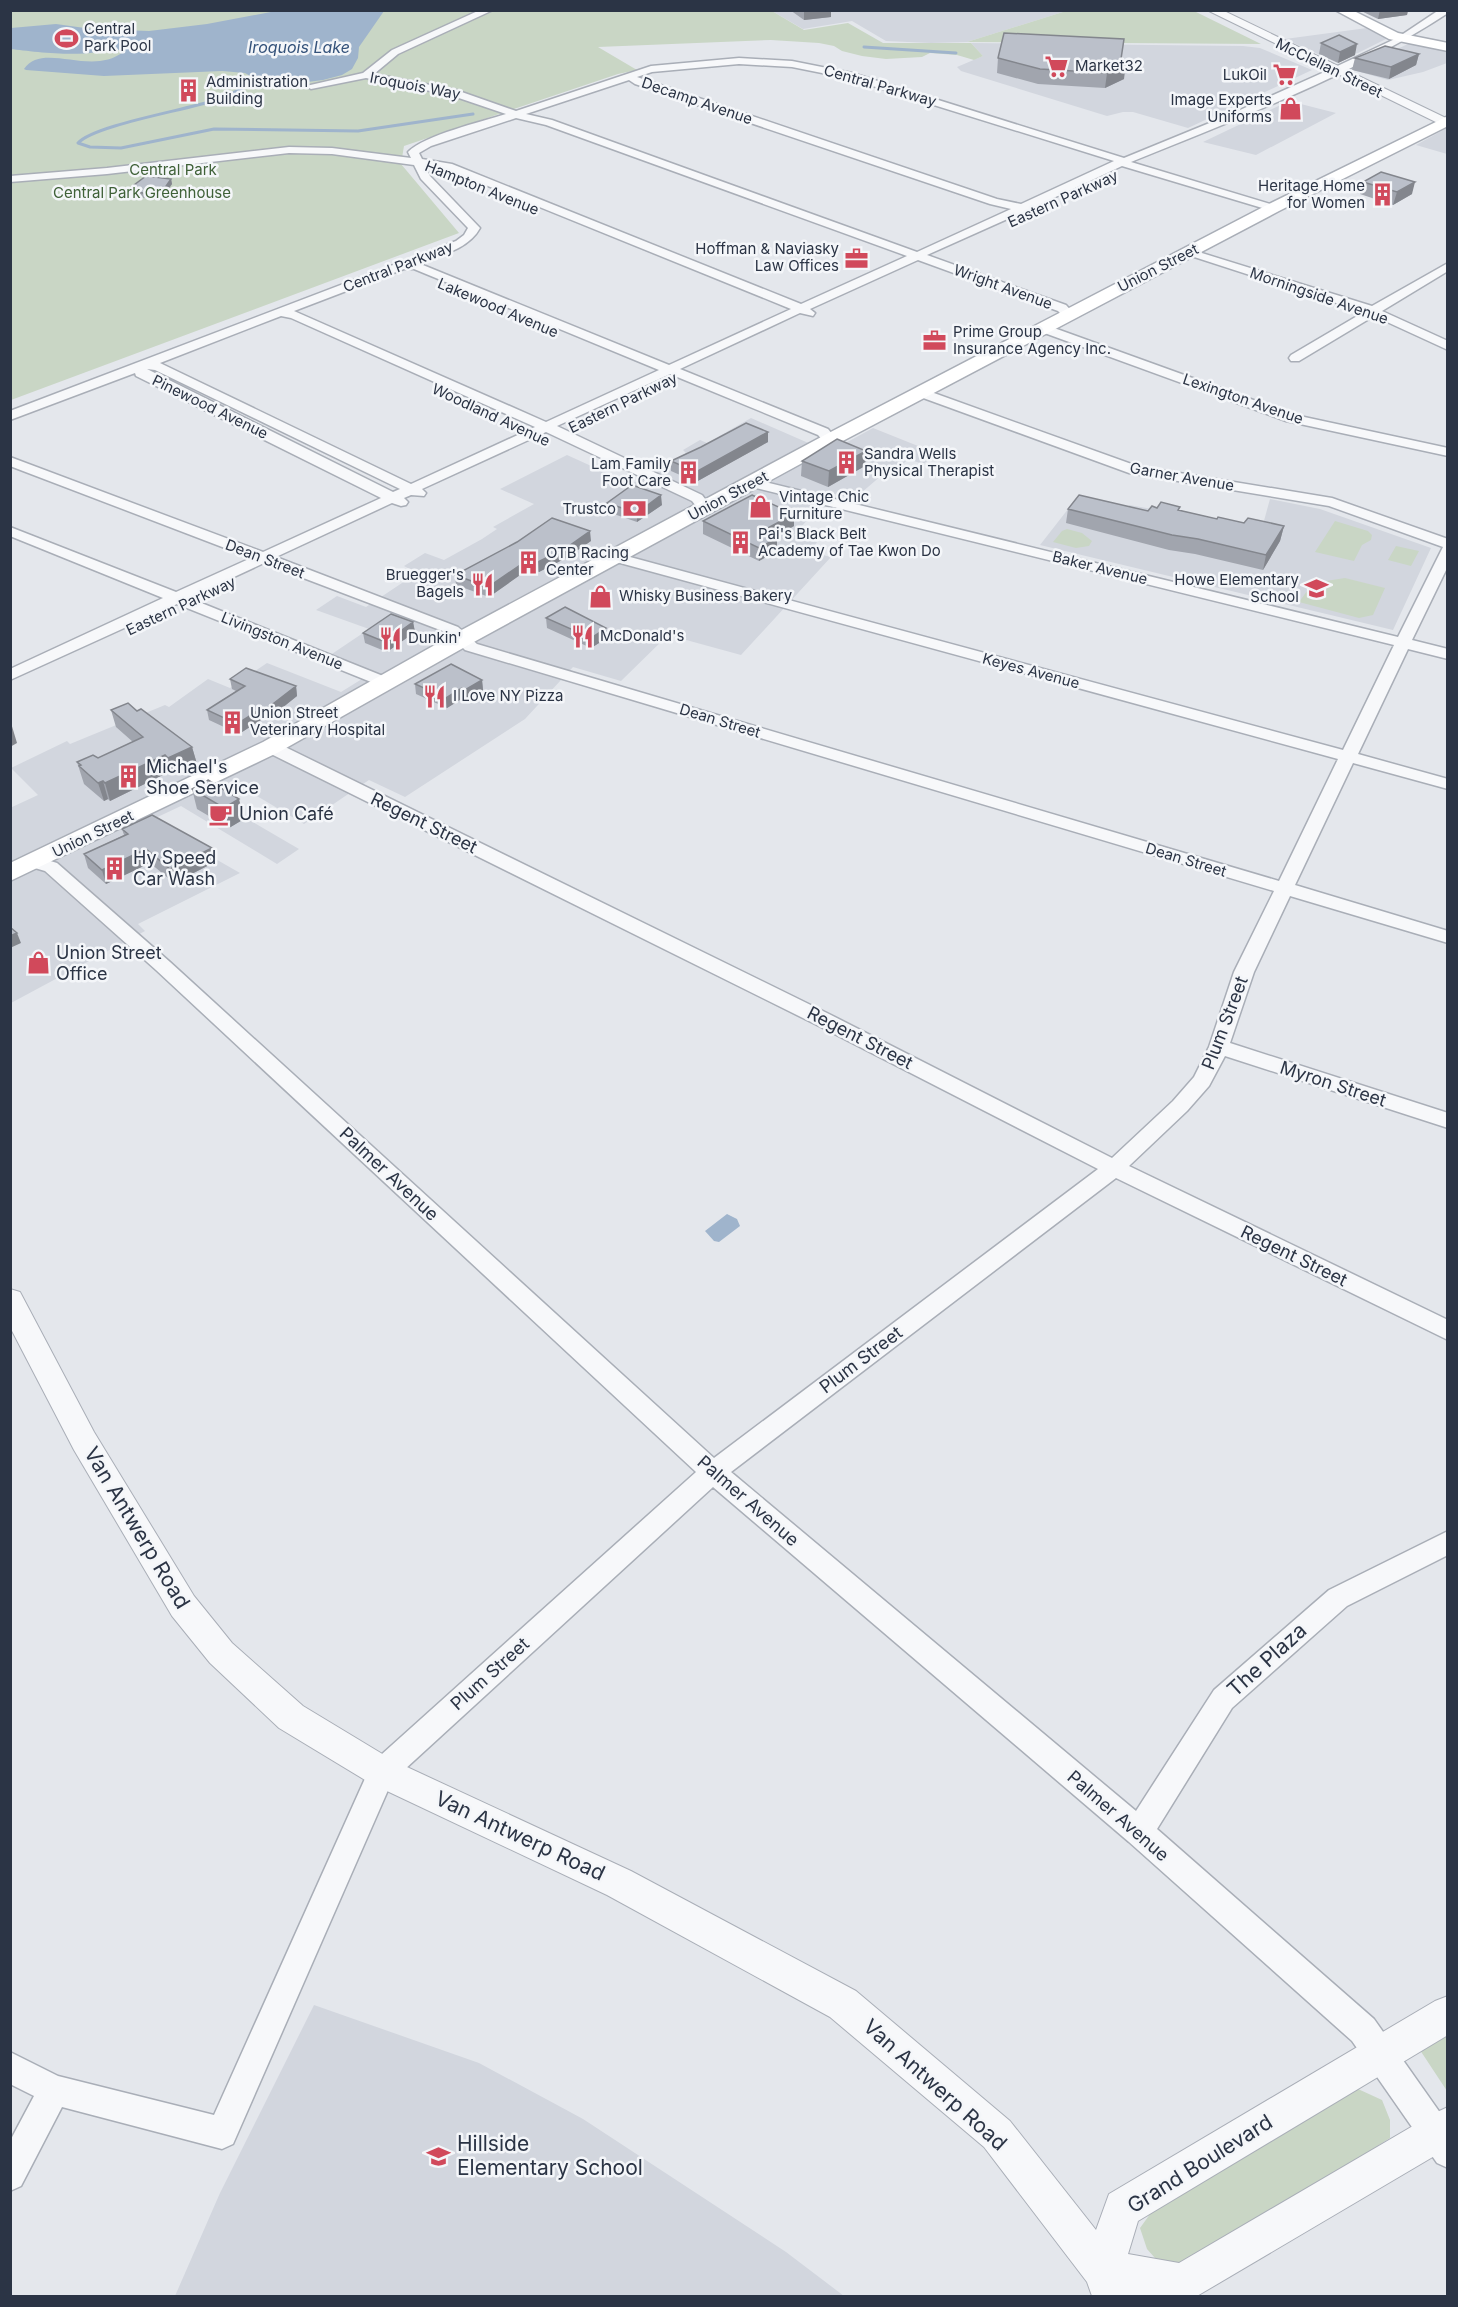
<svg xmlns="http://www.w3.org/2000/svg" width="1458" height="2307" font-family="Inter,sans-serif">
<rect width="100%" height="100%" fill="#e4e7ec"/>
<path fill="#d2d6de" d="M772,11H1066L967,42L931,43L886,41L852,21L803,29Z
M1367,28L1388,38L1358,53L1329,59L1285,39Z
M971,43L1243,46L1260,48L1312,70L1188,128L1133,112H1123L1107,116L961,71L957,67L983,56Z
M1410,43L1447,50V63L1423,72L1388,80L1353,70Z
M1289,101L1336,113L1256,155L1203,142Z
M1447,128V154L1416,145Z
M751,418L829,452L873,428L938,454L923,464L908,459L898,469L888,466L881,473L882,475L854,499L831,493L794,535L817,542L810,552L831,557L741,655L668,635L621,681L573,667L525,719L405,797L369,780L304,824L232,781L205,794L299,849L277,864L181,806L149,821L240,873L138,924L145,931L11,1003L10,808L38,795L11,768L67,741L70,744L165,705L169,707L208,679L230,688L267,663L341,692L362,679L320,662L369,629L316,610L337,596L366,607L417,573L404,566L425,553L444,560L482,539L497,529L493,527L534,504L500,489L567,455L631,484L670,465L668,463L686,453L683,450L700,440L707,443Z
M1270,499L1320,509L1431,548L1393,630L1040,545L1072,504L1126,516L1129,505L1262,528Z
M314,2005L479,2063L583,2119L786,2252L844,2296H175L220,2193Z"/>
<path fill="#c9d6c5" d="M1192,10L1261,44L967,42L1066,11Z
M11,11H772L804,30L848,23L883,43H971L983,56L974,60L957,55L930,53L922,57L886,59L862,56L842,51L834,46L819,43L771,40L598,47L637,70L618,74L404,146L401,164L459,233L11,400Z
M1335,521L1368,531L1372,535L1371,540L1362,545L1354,561L1315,552Z
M1067,529L1082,533L1092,541L1089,546L1076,548L1053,542L1062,531Z
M1396,546L1419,551L1411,566L1388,560Z
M1345,578L1385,588L1373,615L1359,618L1299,602L1313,583Z
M1447,2029V2091L1418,2047Z
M1358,2089L1382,2100L1390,2120V2138L1190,2266H1162L1147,2249L1140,2228L1153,2210Z"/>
<path fill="#9fb4cc" d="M276,11H384L359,47L358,58L352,69L342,75L323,80L292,84H264L245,73L222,71L104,76L26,70L24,69C43,41 91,77 123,52L112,47C94,59 34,52 11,49V28L56,24L92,29L149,31L207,24Z
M727,1214L737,1219L740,1226L719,1242L714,1241L705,1231Z"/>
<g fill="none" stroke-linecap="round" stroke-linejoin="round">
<path stroke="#9fb4cc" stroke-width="3" d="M864,47L956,53
M257,81C243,88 230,95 215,100C187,110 94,125 78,143L90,147L121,148L214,129L358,131L473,114"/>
<defs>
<path id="minor" d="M480,10H493L398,54L374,74L456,90L516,111L651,66L739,58L792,61L852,73L1124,158L1229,115L1331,69L1397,38L1439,10H1448V13C1350,77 1239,118 1131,162L1277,206V210H1269L1122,166L1032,208L1031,211L1023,212L927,255L1066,305L1075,315L1073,318H1065L1058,311L918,260L810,309L815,313L813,316L800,313L680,369L828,429L837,440L835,443H825L818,435L670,374L557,426L702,495L712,508L710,511H700L692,501L546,432L422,489L426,493L424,496L411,495L404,498L408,502L406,505L401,506L392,503L276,557L458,627L477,644L1279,881L1338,759L609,560L607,557L609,554H619L1343,750L1394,645L748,486L746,483L753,479L1398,637L1443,547L1329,506L1129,473L915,395L913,392L920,388L1137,466L1332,498L1448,539V566L1412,640L1448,649V659L1408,649L1358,754L1448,779V789L1353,763L1295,885L1448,931V943L1290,896L1254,972L1230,1043L1448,1113V1128L1225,1056L1209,1086L1187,1111L1129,1166L1448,1320V1340L1116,1178L731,1472L1136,1811L1214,1690L1329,1590L1448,1531V1555L1347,1606L1232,1708L1157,1829L1374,2019L1448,2124V2168L1437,2163L1352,2041L1129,1842L713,1487L392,1781L233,2144L222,2149L62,2107L21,2186L10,2191V2141L34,2096L10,2084V2052L58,2076L214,2115L372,1763L696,1472L156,970L45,871L28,866L25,862L28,858L34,856L57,863L170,962L714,1458L1098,1169L815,1024L265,751L263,747L265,743H277L829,1014L1112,1158L1173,1101L1194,1077L1209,1047L1234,972L1274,891L465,650L448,633L264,563L189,598L393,680L395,683L393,686H381L177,604L10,680V669L163,598L10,536V527L176,592L251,558L10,466V457L263,552L381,498L136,376L135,373L10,420V411L456,241L464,235L468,228L421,179L414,165L332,154L289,153L107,174L10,182V176L107,168L289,147L332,148L411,158L408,152C425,135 481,122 506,114L450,95L366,78L311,89L306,86L363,73L392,50ZM739,64L792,67L847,78L1114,161L1021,204L997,199L637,77L652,72ZM629,80L635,84L990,204L1011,209L917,252L552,120L526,114ZM516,118L546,125L907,256L801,304L452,164L422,159L419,153L431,146ZM425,166L446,169L791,309L669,365L418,263C440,255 468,250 480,228L430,176ZM404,269H414L659,370L546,422L294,311ZM281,316L291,318L535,427L411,484L160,363ZM147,369L155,370L400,489L393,492Z
M1189,249L1372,306L1448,263V271L1382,311L1448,341V350L1374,316L1299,361H1291L1289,358L1291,355L1364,312L1185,254V250Z
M1043,324L1295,415L1448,448V456L1286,421L1039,331L1037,328L1039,325Z"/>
<path id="tertiary" d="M1207,10H1222L1448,119V128Z
M10,1289L20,1292L94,1432L194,1596L232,1643L303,1706L394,1761L631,1871L856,1991L1010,2121L1096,2230L1109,2194L1435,2001L1448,1996V2035L1138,2221L1128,2254L1179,2263L1435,2113L1448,2107V2148L1197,2296L1131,2295L1132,2296H1092L1087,2282L984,2147L830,2017L607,1895L370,1783L279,1728L210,1663L172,1616L74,1450L10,1327Z"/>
<path id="secondary" d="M1335,10H1352L1398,33L1448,43V51L1389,39Z
M1448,116V126L1279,211L837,444L472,643L279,752L10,881V863L263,742L456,633L823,436L1267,205Z"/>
</defs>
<use href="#minor" stroke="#a9aeb7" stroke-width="3"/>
<use href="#tertiary" stroke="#a9aeb7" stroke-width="2"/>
<use href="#secondary" stroke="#a9aeb7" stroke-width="3"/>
<use href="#minor" fill="#f7f8fa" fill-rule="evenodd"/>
<use href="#tertiary" fill="#f7f8fa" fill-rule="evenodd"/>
<use href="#secondary" fill="#fff" fill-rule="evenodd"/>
</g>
<path fill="#a1a5ae" d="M790,10H831V17L804,20Z
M1359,10H1408L1407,15L1378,19Z
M1321,43L1355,55L1338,63L1319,54Z
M1419,54L1416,65L1389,79L1352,70L1355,58Z
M998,58L1121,59L1124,79L1105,88L1038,84L997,73Z
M171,179L172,184L161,200L127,196L126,191Z
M1363,182L1412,194L1393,205L1360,194Z
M768,432V442L696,482L671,471V461L701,447Z
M866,451L865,466L828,487L801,476L802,461Z
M607,503L662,505L637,522L608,512Z
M1157,508L1179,510L1217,519L1244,523L1284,526L1280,541L1263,570L1195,554L1169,550L1066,523L1068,509L1148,511Z
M703,521L794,526L775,537L777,538V551L759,561L703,534Z
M591,541L566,558L539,572L530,568L489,597L456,585L455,575Z
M546,618L607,638L591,648L547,628Z
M413,622L415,632L387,652L365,643L363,633Z
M230,679L296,686L297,696L267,720L264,718L239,734L209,720L207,710L236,691L232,689Z
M482,680L483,690L466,700L463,698L447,708L416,694L415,684Z
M111,710L137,711L192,747L197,764L173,775L169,772L110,801L108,799L104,801L84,784L77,762L98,758L133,742L116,727Z
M192,789L244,819L229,828L197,809Z
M122,829L215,862L174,883L150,863L106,884L88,868L84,854L124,835Z"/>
<path fill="#83868d" d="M804,10H831V17L804,20Z
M1380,10H1408L1407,15L1378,19Z
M1357,44L1355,55L1338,63L1340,52Z
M1419,54L1416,65L1389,79L1391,67Z
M1126,63L1124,79L1105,88L1107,73Z
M171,179L172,184L161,200L160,195Z
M1415,182L1412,194L1393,205L1397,192Z
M768,432V442L696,482V472Z
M866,451L865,466L828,487L829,471Z
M661,495L662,505L637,522V513Z
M794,514V526L762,544V531Z
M1284,526L1280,541L1263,570L1266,555Z
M590,531L591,541L566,558L539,572L538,562Z
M777,538V551L759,561V548Z
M529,559L530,568L489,597L488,587Z
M413,622L415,632L387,652L385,642Z
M606,628L607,638L591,648V638Z
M482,680L483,690L466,700L465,690Z
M296,686L297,696L267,720L265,710Z
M462,688L463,698L447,708L446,698Z
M262,708L264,718L239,734L237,724Z
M11,723L17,743L10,747Z
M192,747L197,764L173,775L168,758Z
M165,755L169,772L110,801L105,783Z
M103,781L108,799L104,801L98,783Z
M239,799L244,819L229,828L224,808Z
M212,848L215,862L174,883L170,869Z
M146,849L150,863L106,884L102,870Z
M17,933L21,943L10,948V936Z"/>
<path fill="#bbc0ca" stroke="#83868d" stroke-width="1.5" d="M1004,33L1124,39L1121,59L1126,63L1107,73L1040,69L998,58Z
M1339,35L1357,44L1340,52L1321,43Z
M1385,46L1419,54L1391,67L1355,58Z
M1381,172L1415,182L1397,192L1363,182Z
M146,176L171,179L160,195L126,191Z
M746,423L768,432L696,472L671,461L701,447Z
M837,439L866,451L829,471L802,461Z
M632,485L661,495L637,513L607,503Z
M752,495L794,514L762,531L777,538L759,548L703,521Z
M1079,495L1148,511L1152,506L1157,508L1161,502L1180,507L1178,510L1217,519L1218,517L1244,523L1248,518L1284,526L1266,555L1198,539L1172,535L1068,509Z
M552,518L590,531L566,548L538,562L529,559L488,587L455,575L517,542Z
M565,607L606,628L591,638L546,618Z
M391,614L413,622L385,642L363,633Z
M451,664L482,680L465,690L462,688L446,698L415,684Z
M246,668L296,686L265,710L262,708L237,724L207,710L245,686L230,679Z
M128,703L137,711L141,709L192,747L168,758L165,755L105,783L103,781L98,783L79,766L81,765L77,762L93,755L98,758L143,737L111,710Z
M208,780L239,799L224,808L192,789Z
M152,815L212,848L170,869L146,849L102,870L84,854L128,834L122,829Z
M10,927L17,933L10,936Z"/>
<defs>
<symbol id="stadium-bare" viewBox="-9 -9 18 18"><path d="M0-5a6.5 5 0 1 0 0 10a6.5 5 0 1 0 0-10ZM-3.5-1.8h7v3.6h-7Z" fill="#d1495b" stroke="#f4f6f9" stroke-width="2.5" paint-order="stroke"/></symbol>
<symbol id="supermarket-bare" viewBox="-9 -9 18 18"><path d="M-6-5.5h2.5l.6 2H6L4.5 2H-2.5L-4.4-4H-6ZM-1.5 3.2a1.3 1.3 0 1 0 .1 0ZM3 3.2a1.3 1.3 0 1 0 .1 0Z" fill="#d1495b" stroke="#f4f6f9" stroke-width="2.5" paint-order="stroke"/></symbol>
<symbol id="building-bare" viewBox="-9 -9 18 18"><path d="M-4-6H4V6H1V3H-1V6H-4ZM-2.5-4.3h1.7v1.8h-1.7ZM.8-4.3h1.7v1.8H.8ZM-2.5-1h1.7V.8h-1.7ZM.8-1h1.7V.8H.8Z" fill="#d1495b" stroke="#f4f6f9" stroke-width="2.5" paint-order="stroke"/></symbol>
<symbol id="shop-bare" viewBox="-9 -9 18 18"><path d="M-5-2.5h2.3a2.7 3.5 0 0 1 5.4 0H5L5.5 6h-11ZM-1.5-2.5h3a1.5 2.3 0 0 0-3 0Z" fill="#d1495b" stroke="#f4f6f9" stroke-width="2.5" paint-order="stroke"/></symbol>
<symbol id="office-bare" viewBox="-9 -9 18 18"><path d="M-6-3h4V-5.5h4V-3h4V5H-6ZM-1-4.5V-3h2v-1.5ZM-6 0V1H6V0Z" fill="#d1495b" stroke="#f4f6f9" stroke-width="2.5" paint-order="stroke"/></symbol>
<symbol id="bank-bare" viewBox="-9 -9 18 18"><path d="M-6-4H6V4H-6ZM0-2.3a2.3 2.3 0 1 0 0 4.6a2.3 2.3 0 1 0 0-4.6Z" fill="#d1495b" stroke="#f4f6f9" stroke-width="2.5" paint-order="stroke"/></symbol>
<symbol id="restaurant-bare" viewBox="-9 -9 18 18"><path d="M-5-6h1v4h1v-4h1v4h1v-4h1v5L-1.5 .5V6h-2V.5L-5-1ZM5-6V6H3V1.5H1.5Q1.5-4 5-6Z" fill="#d1495b" stroke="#f4f6f9" stroke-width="2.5" paint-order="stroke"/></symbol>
<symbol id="school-bare" viewBox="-9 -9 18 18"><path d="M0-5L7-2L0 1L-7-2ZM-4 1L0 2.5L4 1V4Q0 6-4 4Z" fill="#d1495b" stroke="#f4f6f9" stroke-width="2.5" paint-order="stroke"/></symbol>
<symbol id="cafe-bare" viewBox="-9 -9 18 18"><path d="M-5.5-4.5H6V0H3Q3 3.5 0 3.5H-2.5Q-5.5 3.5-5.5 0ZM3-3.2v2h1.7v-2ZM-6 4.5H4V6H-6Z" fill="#d1495b" stroke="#f4f6f9" stroke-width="2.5" paint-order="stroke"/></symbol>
</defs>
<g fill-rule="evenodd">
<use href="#stadium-bare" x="50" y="22" width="33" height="33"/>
<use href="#supermarket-bare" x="1040" y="50" width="33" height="33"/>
<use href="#supermarket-bare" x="1268" y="58" width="33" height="33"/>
<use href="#building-bare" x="172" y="74" width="33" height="33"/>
<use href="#shop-bare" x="1274" y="92" width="33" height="33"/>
<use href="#building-bare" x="1366" y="178" width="33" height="33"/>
<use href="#office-bare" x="840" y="242" width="33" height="33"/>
<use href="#office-bare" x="918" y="324" width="33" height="33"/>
<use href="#building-bare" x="830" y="446" width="33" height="33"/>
<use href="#building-bare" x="672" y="456" width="33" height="33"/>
<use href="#shop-bare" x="744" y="490" width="33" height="33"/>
<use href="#bank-bare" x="618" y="492" width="33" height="33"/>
<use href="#building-bare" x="724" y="526" width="33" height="33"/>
<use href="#building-bare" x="512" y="546" width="33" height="33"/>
<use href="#restaurant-bare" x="466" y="568" width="33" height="33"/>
<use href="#school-bare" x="1300" y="572" width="33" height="33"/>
<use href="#shop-bare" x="584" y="580" width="33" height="33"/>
<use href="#restaurant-bare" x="566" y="620" width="33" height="33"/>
<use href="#restaurant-bare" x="374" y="622" width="33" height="33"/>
<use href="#restaurant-bare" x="418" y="680" width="33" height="33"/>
<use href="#building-bare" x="216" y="706" width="33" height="33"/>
<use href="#building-bare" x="112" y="760" width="33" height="33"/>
<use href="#cafe-bare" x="204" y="798" width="33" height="33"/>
<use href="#building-bare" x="98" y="852" width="33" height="33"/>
<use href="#shop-bare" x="22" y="946" width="33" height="33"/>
<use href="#school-bare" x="422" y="2140" width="33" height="33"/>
</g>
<g text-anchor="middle" stroke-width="5" stroke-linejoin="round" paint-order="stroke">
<g font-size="15" fill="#2b3445" stroke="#f4f6f9" text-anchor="start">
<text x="84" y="34">Central<tspan x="84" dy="17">Park Pool</tspan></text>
<text x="1075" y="71">Market32</text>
<text x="1267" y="80" text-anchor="end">LukOil</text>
<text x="206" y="87">Administration<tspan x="206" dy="17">Building</tspan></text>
<text x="1272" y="105" text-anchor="end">Image Experts<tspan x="1272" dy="17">Uniforms</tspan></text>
<text x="1365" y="191" text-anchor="end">Heritage Home<tspan x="1365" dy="17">for Women</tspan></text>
<text x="839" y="254" text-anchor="end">Hoffman &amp; Naviasky<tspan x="839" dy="17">Law Offices</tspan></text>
<text x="953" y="337">Prime Group<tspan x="953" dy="17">Insurance Agency Inc.</tspan></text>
<text x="864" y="459">Sandra Wells<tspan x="864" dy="17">Physical Therapist</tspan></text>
<text x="671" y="469" text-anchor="end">Lam Family<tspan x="671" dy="17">Foot Care</tspan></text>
<text x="779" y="502">Vintage Chic<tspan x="779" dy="17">Furniture</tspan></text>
<text x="616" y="514" text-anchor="end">Trustco</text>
<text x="758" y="539">Pai's Black Belt<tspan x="758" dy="17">Academy of Tae Kwon Do</tspan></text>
<text x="546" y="558">OTB Racing<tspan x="546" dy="17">Center</tspan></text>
<text x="464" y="580" text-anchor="end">Bruegger's<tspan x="464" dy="17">Bagels</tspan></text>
<text x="1299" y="585" text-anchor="end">Howe Elementary<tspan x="1299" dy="17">School</tspan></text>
<text x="619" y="601">Whisky Business Bakery</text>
<text x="600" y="641">McDonald's</text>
<text x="408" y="643">Dunkin'</text>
<text x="453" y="701">I Love NY Pizza</text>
<text x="250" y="718">Union Street<tspan x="250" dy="17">Veterinary Hospital</tspan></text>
</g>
<g font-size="15" fill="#2b3445" stroke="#f4f6f9">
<text transform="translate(1329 68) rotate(26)" y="5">McClellan Street</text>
<text transform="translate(415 86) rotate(11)" y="5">Iroquois Way</text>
<text transform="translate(880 86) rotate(16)" y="5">Central Parkway</text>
<text transform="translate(697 101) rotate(19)" y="5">Decamp Avenue</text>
<text transform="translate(482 188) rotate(22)" y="5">Hampton Avenue</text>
<text transform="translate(1063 199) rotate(-24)" y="5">Eastern Parkway</text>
<text transform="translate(398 267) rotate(-21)" y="5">Central Parkway</text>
<text transform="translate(1158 268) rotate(-27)" y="5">Union Street</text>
<text transform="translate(1003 287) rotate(20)" y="5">Wright Avenue</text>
<text transform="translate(1319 296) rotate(19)" y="5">Morningside Avenue</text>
<text transform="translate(498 308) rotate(23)" y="5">Lakewood Avenue</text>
<text transform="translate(1243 399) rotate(19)" y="5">Lexington Avenue</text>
<text transform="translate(623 403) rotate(-26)" y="5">Eastern Parkway</text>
<text transform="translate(210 407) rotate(26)" y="5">Pinewood Avenue</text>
<text transform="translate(491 415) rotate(25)" y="5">Woodland Avenue</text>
<text transform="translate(1182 477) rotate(10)" y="5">Garner Avenue</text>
<text transform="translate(728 496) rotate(-28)" y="5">Union Street</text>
<text transform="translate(265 559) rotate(21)" y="5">Dean Street</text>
<text transform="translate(1100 568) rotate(14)" y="5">Baker Avenue</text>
<text transform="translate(181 606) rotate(-25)" y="5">Eastern Parkway</text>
<text transform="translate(282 641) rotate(22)" y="5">Livingston Avenue</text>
<text transform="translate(1031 671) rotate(15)" y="5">Keyes Avenue</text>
<text transform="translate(720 721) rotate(17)" y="5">Dean Street</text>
<text transform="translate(93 834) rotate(-26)" y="5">Union Street</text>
<text transform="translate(1186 860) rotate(17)" y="5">Dean Street</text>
</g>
<g font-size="15" fill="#3f6138" stroke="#f4f6f9">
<text x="173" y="175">Central Park</text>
<text x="142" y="198">Central Park Greenhouse</text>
</g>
<g font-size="16" font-style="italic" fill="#34527a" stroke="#f4f6f9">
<text x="299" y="53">Iroquois Lake</text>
</g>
<g font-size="18" fill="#2b3445" stroke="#f4f6f9" text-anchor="start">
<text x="146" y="773">Michael's<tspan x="146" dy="21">Shoe Service</tspan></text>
<text x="239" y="820">Union Café</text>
<text x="133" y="864">Hy Speed<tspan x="133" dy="21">Car Wash</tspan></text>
<text x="56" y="959">Union Street<tspan x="56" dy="21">Office</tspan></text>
</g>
<g font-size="18" fill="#2b3445" stroke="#f4f6f9">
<text transform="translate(424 823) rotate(26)" y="6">Regent Street</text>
<text transform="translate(1225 1023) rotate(-69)" y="6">Plum Street</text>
<text transform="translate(860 1038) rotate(27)" y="6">Regent Street</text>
<text transform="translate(1333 1084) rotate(18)" y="6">Myron Street</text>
<text transform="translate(389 1174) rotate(43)" y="6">Palmer Avenue</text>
<text transform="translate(1294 1256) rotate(26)" y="6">Regent Street</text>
<text transform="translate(861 1360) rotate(-37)" y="6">Plum Street</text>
<text transform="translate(748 1501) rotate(41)" y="6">Palmer Avenue</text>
<text transform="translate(490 1674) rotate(-42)" y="6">Plum Street</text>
<text transform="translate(1118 1816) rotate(41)" y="6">Palmer Avenue</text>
</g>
<g font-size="21" fill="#2b3445" stroke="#f4f6f9">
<text transform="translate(137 1528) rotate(59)" y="7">Van Antwerp Road</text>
<text transform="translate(1267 1660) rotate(-42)" y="7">The Plaza</text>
<text transform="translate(520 1836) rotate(25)" y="7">Van Antwerp Road</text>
<text transform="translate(935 2085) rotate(42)" y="7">Van Antwerp Road</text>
<text transform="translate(1200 2164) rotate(-32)" y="7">Grand Boulevard</text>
</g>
<g font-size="21" fill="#2b3445" stroke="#f4f6f9" text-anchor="start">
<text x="457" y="2151">Hillside<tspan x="457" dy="24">Elementary School</tspan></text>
</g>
</g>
<rect width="1458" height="2307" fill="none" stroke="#2b3445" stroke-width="24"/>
</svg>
